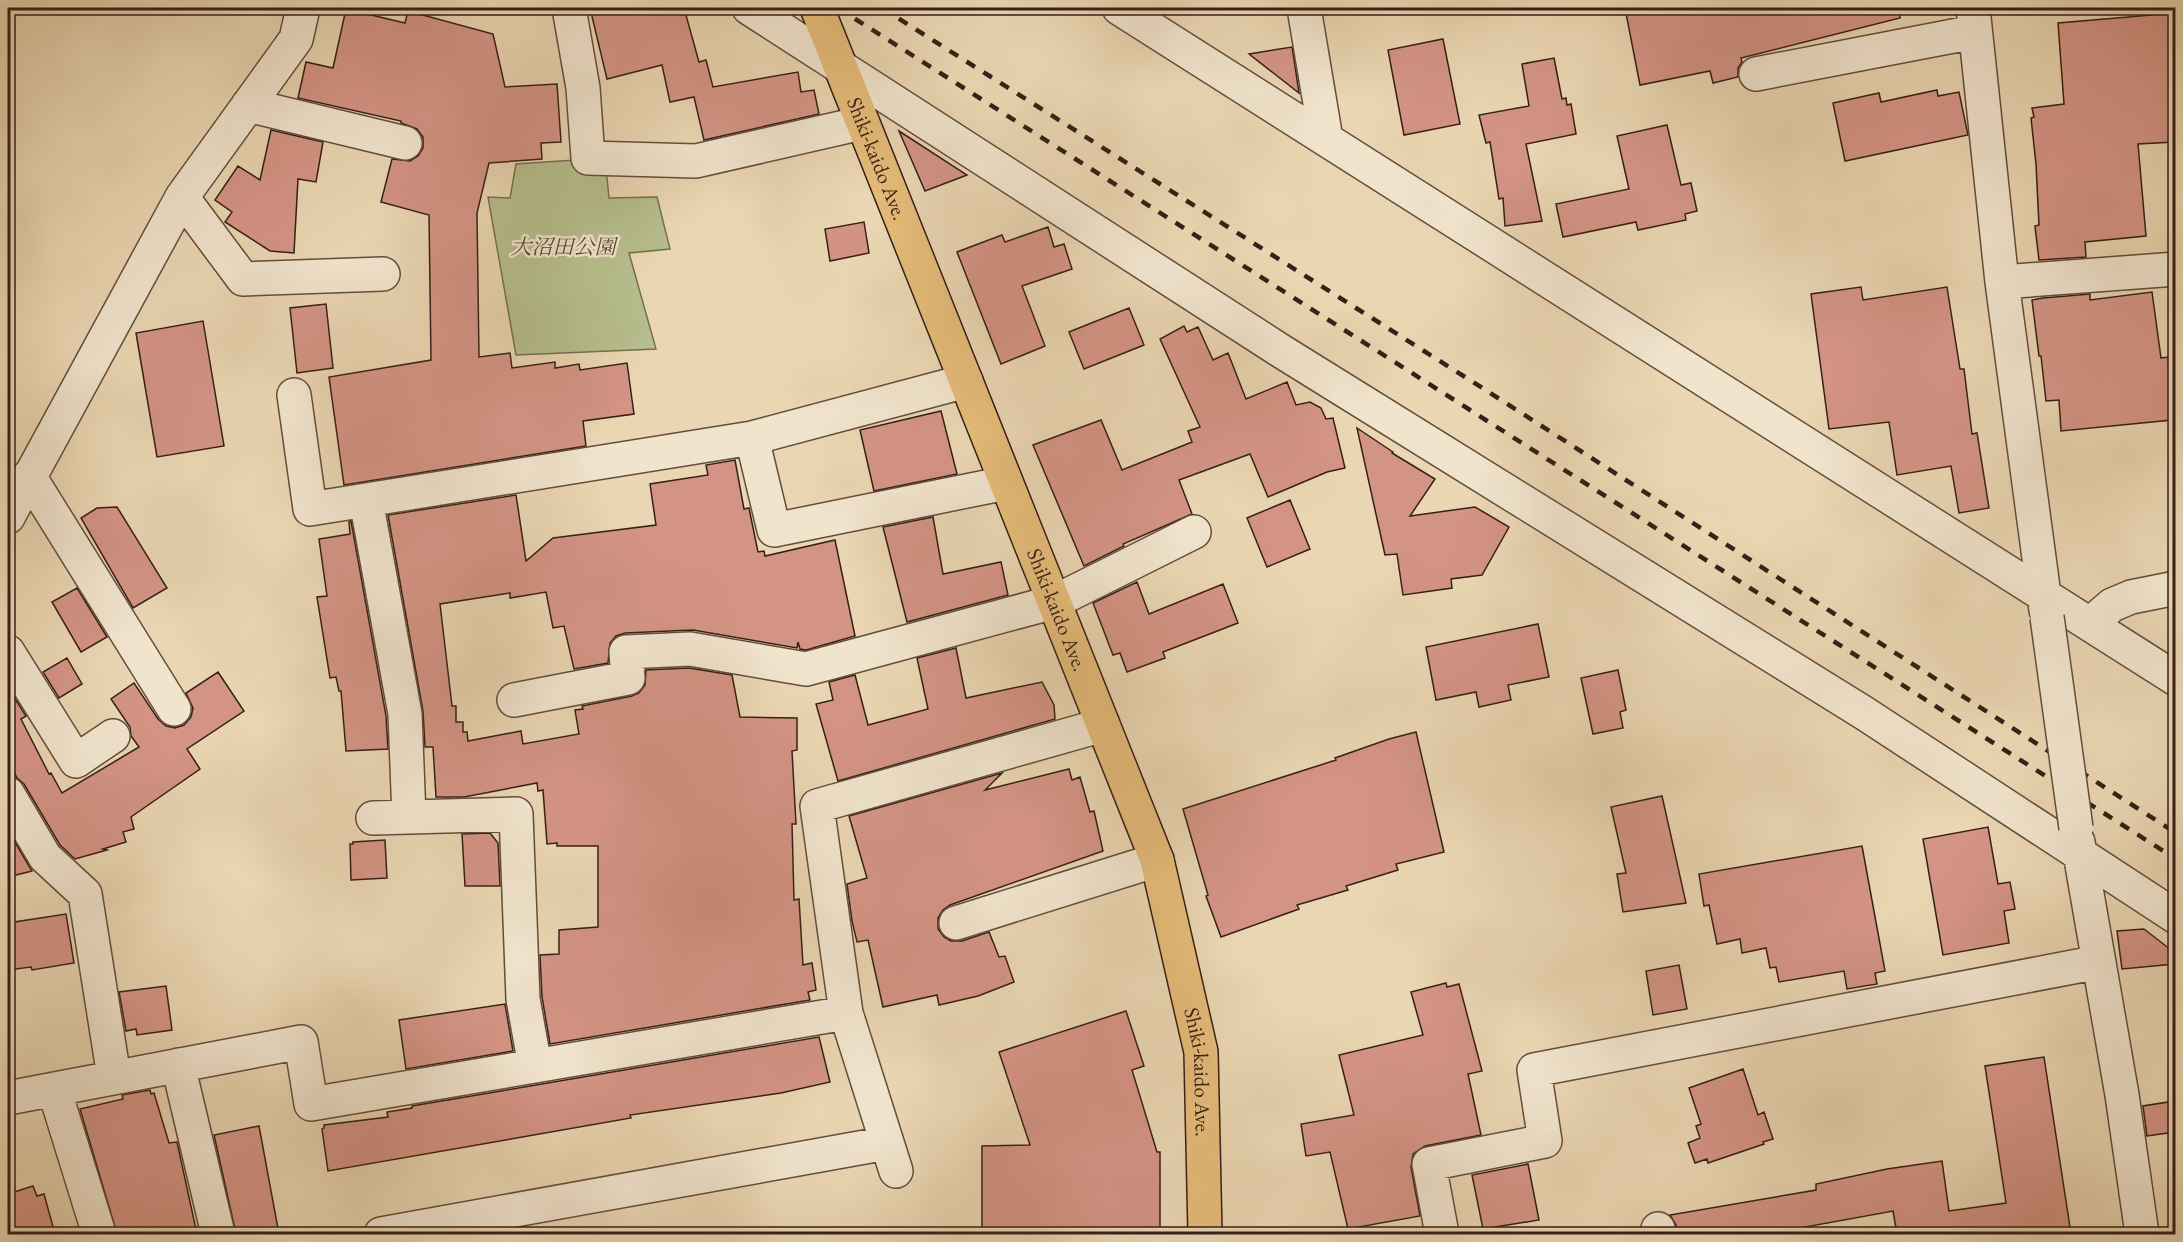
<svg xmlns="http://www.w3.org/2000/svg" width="2183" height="1242" font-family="'EB Garamond','Noto Serif JP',serif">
<rect width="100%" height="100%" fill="#ead6b2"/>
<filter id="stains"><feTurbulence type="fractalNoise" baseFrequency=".00333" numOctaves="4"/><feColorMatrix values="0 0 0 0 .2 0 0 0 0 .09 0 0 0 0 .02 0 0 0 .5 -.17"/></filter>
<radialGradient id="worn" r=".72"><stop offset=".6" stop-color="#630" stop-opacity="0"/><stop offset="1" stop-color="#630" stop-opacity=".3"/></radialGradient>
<path fill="#b6be8d" stroke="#766e52" stroke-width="1.5" d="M605,158L609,198L657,197L670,249L629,253L656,349L516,355L488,197L510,198L516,164Z"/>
<path fill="#d49485" stroke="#361f17" stroke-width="1.5" d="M590,8H684L699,62L706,60L713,87L798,72L801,92L814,90L819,114L704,140L694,97L670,102L662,65L607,79Z
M1625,8H1899L1900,18L1741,58L1742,62L1738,68V77L1713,83L1710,71L1640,85Z
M346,9L405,23L408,11L493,34L505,87L557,84L561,142L541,143L542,159L489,163L477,213L479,357L510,353L512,368L555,362V368L579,364L580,370L627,363L634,414L583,421L586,446L344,485L329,377L431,360L429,215L381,202L392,159L410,161L418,156L423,148V137L417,129L401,123V121L298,98L306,62L333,68Z
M2175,13V142L2138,144L2146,236L2085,242L2086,257L2039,260L2035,226L2039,225L2036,164L2031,118L2034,117L2032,108L2064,104L2058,23Z
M1443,39L1460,124L1404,135L1388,50Z
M1292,47L1296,73L1299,93L1249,54Z
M1554,58L1562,99L1566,98L1567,105L1571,104L1576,134L1526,144L1542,221L1505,226L1503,198L1499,199L1490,142L1486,143L1479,115L1529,106L1522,64Z
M1937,90L1938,96L1959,92L1968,135L1845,161L1833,103L1879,93L1881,102Z
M1667,125L1681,185L1691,183L1697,211L1685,214L1686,220L1638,230L1636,222L1563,237L1556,204L1629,189L1617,136Z
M271,130L323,142L316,182L298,179L294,253L270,251L225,222L232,212L215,200L238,166L260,180Z
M899,131L967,175L925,191Z
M864,222L869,253L830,261L825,229Z
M1048,227L1054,247L1064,244L1072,269L1022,286L1045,346L1001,364L957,252L1002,235L1005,242Z
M1861,287L1863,300L1947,287L1960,369H1964L1972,434L1977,433L1989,508L1959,513L1951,466L1897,475L1889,422L1829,429L1811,294Z
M2152,292L2161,358L2168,357L2172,420L2061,431L2059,400L2046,401L2041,356H2039L2032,300L2043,298L2090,294V300Z
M326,304L333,368L297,373L290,308Z
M1129,308L1144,345L1084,369L1069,332Z
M203,321L224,446L157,457L136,333Z
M1184,326L1187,332L1198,327L1213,360L1228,353L1246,399L1287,382L1296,405L1310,402L1321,408L1326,419L1333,418L1345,468L1327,472L1268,497L1250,454L1179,480L1192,514L1123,544L1124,546L1084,566L1033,445L1101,420L1122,470L1192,442L1188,431L1200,427L1160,339Z
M941,411L957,474L874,491L860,430Z
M1357,428L1393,452L1392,453L1435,479L1410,516L1475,507L1509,527L1482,575L1451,579L1452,588L1403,595L1397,554L1385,555Z
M735,460L744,509L749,508L758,552L764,551L765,556L835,540L855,636L806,650L800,649L798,642L797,648L693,630L625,633L616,636L610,643L608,663L574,669L564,626L553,628L546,592L510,598V593L440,604L452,706H456V722H463V732H467L468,741L521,731L523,744L579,734L575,710L583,709L582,706L632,696L639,693L645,685L646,670L689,668L732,675L740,717L797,718V750L792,751L796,824H792L794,900L799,899L803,965L812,963L816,990L808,992L810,1000L550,1044L542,997L540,955L559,954V930L598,927V846H557V843L547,844L543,790L538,791L537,783L464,797H436L433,747H425L423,711L388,515L516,495L526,561L553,538L656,525L650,484L708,475L706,465Z
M1290,500L1310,549L1267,567L1247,518Z
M117,507L167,588L133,608L81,518L97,508Z
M933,517L943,574L1001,562L1008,595L907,622L883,527Z
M351,521L386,716L388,749L346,751L341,691H339L336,677L330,678L317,597L327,596L319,539L350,534L349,522Z
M1137,582L1149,614L1223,584L1238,623L1163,652L1165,658L1127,672L1120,653L1113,655L1093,603Z
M77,588L107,637L81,652L52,602Z
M1538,624L1549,677L1508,685L1511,700L1479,707L1476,692L1436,700L1426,647Z
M956,648L966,698L1042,682L1054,705L1055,719L838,781L816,704L833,700L829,682L855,675L868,725L928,709L917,658Z
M67,658L82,684L59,698L43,672Z
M1618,670L1626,710L1620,712L1623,728L1593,734L1581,678Z
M218,672L244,711L187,749L200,769L131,817L134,829L123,832L126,842L103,849L107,850L75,859L60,845L24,784L17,778L8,759V691H10L26,716L21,719L49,774L51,773L62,793L139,747L131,736L130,727L111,699L134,683L158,719L166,726L175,728L184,725L191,717L193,708L186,693Z
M1416,732L1444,852L1396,864L1398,870L1346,886L1348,890L1297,905L1299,909L1221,937L1206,896L1208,895L1183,809L1336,760L1335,758L1389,739Z
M1069,769L1072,780L1080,777L1090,812L1094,811L1103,851L950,905L943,910L938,918V929L944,937L951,941H962L989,932L999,957L1005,956L1014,982L978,996L939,1005L937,995L883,1007L868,940L857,942L852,921L847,884L867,878L849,816L1002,773L985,790Z
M1662,796L1686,903L1623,912L1617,874L1626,873L1611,807Z
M1988,827L1998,884L2010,882L2015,909L2004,911L2009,943L1943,955L1923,839Z
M8,830L29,866L32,871L8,877Z
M490,833L498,843L500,886H465L462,834Z
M385,840L387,878L351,880L350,844H353V842Z
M1862,846L1885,971L1875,973L1877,984L1847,989L1844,971L1779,982L1776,967L1770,968L1766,948L1742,953L1740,939L1717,944L1709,905L1704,906L1699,874Z
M66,914L74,963L32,970L31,967L8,970V923Z
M2144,929L2175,953V964L2122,969L2117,931Z
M1679,965L1687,1009L1653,1015L1646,971Z
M1446,983L1447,987L1459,984L1482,1071L1468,1074L1481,1135L1425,1146L1413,1154L1411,1167L1420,1216L1348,1229L1330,1152L1306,1156L1301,1124L1354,1115L1339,1055L1423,1035L1411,992Z
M166,986L172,1030L137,1035L136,1029L126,1031L119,992Z
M505,1004L513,1051L406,1069L399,1020Z
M1126,1011L1144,1066L1132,1070L1157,1152H1160V1234H982V1146L1030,1145L999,1052Z
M819,1037L830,1082L781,1093L630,1115L631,1118L328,1171L322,1129L324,1128V1125L388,1117L387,1112L412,1108V1106Z
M2044,1057L2071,1234H1897L1893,1211L1794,1229L1795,1234H1677L1676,1225L1670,1215L1816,1190V1184L1887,1169L1942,1161L1949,1211L2006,1203L1985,1066Z
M1743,1069L1758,1115L1764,1112L1773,1139L1763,1142L1764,1144L1708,1163L1707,1159L1695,1163L1688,1143L1700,1138L1696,1126L1701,1124L1689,1088Z
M150,1090L151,1094L154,1093L169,1143L177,1142L197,1234H117L80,1109L123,1099L122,1095Z
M2175,1101V1132L2147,1136L2143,1106Z
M259,1126L279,1234H236L214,1135Z
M1528,1164L1539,1220L1483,1229L1472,1175Z
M33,1186L37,1196L44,1194L55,1234H8V1194Z"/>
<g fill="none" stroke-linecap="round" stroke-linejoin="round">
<defs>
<path id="minor" d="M569,8L583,88L588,158L696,161L862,123
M749,8L1281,351L1864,713L2176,917
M1119,8L2176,679
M1304,8L1326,139
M1973,8L2002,282L2046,610
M1756,74L1974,32
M248,105L405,143
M182,197L243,279L383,274
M2002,282L2176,269
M294,395L310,509L752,438L966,381
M752,438L774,530L1006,483
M29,476L174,709
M366,500L405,714L409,817
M8,517L182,197L296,39L303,8
M2090,624L2112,605L2131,597L2176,588
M8,652L76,761L113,736
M514,700L628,678L626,652L690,649L806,669L1054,602L1194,532
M8,794L45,857L85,894L114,1077
M373,818L516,814L523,999L535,1066
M2078,842L2122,1095L2142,1234
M956,923L1157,860
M846,1013L896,1171
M178,1065L218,1234H216
M54,1089L99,1234
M8,1098L301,1042L311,1104L846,1013L817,806L1103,725
M1658,1229L1659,1234
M381,1234L887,1143
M1442,1234L1429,1164L1545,1141L1534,1070L2099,962"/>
<g id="major">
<path id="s1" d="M817,8L1157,860L1201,1052L1205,1234"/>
</g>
</defs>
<use href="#minor" stroke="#634d3e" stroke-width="36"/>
<use href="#major" stroke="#361f17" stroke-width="36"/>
<use href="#minor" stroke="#f1e4cd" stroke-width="33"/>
<use href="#major" stroke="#e5bb79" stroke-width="33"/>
<path stroke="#361f17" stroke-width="4.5" stroke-dasharray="10 10" stroke-linecap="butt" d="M838,8L2176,859
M882,8L1484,389L2176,833"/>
<defs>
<path id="minor-bridge" d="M2047,617L2076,828"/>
</defs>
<use href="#minor-bridge" stroke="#634d3e" stroke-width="36" stroke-linecap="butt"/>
<use href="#minor-bridge" stroke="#f1e4cd" stroke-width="33"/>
</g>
<g text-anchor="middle" stroke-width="5" stroke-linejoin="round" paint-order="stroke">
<g font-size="21" fill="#361f17" stroke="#f1e4cd">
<text dy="7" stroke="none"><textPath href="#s1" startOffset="162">Shiki-kaido Ave.</textPath></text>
<text dy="7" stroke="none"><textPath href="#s1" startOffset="648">Shiki-kaido Ave.</textPath></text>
<text dy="7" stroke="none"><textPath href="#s1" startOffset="1134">Shiki-kaido Ave.</textPath></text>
</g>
<g font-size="21" font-style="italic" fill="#564734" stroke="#f1e4cd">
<text x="563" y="254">大沼田公園</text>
</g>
</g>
<rect width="2183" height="1242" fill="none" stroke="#ead6b2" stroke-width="30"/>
<rect x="9" y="9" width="2165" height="1224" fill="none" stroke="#361f17" stroke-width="3"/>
<rect x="15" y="15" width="2153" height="1212" fill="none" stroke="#361f17" stroke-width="1.5"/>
<rect width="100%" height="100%" filter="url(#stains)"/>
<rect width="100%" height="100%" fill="url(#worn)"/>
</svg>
